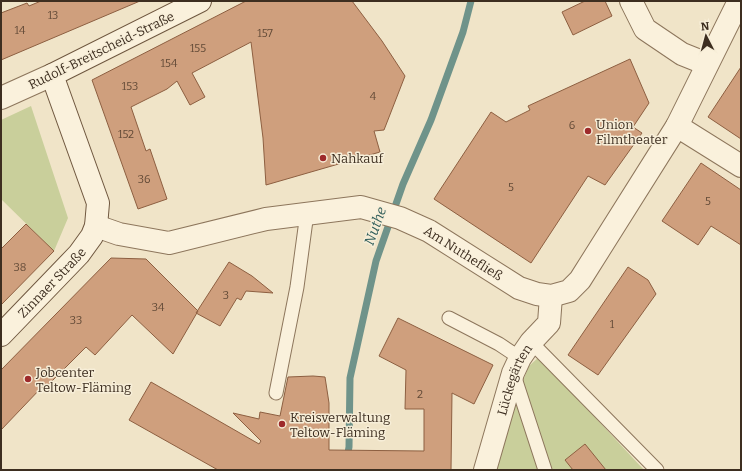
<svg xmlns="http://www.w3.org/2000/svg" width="742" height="471" font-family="Bitter,serif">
<rect width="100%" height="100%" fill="#f0e4c8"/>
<path fill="#c9cf9b" d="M31,106L68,218L54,251L1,199V120Z
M539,357L644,470H495L515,400L529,366Z"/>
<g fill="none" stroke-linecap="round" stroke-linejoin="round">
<path stroke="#6f938a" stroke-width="7" d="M345,470L349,447L350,378L376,261L403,184L431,120L463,32L471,1"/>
</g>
<path fill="#cf9f7d" stroke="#8d5f41" d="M41,1H140L1,60V13L27,3L29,6Z
M246,1H352L382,41L405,76L384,130L374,131L380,152L266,185L263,138L251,42L192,73L205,97L190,105L177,81L167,89L131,107L146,151L150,149L167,199L138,209L92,80Z
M585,1H605L612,16L573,35L562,12Z
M630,59L649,103L633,127L642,133L605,185L588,176L531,263L434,199L491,112L506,122L530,110L528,106Z
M741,67V139L708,117Z
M701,163L741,190V245L711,226L698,245L662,221Z
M26,224L54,251L1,305V249Z
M111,258L146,259L198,311L173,354L132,315L95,355L86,347L44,389L42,387L1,430V370Z
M229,262L252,276L273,293L246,291L241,300L237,298L220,326L196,313Z
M628,267L648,280L656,294L598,375L568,355Z
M398,318L493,365L474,404L452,393L451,470H218L129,420L151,382L259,444L261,441L233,413L259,419L260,412L280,416L288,377L313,376L325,377L329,403V450L424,451V409H405L406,370L379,356Z
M585,444L606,470H573L565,460Z"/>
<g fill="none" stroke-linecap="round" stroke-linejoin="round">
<defs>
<path id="service" d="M449,318L499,344L520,358
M531,342L657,470
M514,375L545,470
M276,393L297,287L307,213"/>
<g id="minor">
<path d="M631,1L645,29L682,54L707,64"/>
<path d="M1,98L52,75"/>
<path d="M677,126L741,166"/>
<path id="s1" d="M96,226L119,234L169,243L266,219L361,207L400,218L429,231L519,288L537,294L551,296L569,291L580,280L677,126L739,1"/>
<path id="s2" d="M485,470L513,373L520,358L531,342L549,323L551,296"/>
</g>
<g id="secondary">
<path id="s3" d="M1,335L79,254L92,236L96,226L98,203L52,75L200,1"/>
</g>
</defs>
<use href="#service" stroke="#8d765c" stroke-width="15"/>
<use href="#minor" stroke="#8d765c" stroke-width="24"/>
<use href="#secondary" stroke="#6f573f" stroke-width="24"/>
<use href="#service" stroke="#faf1dc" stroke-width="13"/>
<use href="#minor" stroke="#faf1dc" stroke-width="22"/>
<use href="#secondary" stroke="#faf1dc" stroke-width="22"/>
</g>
<g fill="#9e2a2b" stroke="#f7eed8" stroke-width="1.5">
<circle cx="588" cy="131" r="4"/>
<circle cx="323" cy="158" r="4"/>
<circle cx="28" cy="379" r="4"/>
<circle cx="282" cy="424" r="4"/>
</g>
<g text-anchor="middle" stroke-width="3" stroke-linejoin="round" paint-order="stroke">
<g font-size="11" fill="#624a37">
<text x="53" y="19">13</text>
<text x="20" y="34">14</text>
<text x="265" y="37">157</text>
<text x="198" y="52">155</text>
<text x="169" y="67">154</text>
<text x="130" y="90">153</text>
<text x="373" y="100">4</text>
<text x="572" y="129">6</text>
<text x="126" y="138">152</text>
<text x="144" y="183">36</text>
<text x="511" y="191">5</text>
<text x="708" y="205">5</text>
<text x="20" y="271">38</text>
<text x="226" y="299">3</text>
<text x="158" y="311">34</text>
<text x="76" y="324">33</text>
<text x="612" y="328">1</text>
<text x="420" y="398">2</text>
</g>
<g font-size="13" fill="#3d2e20" stroke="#f7eed8">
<text transform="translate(101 50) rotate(-26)" y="5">Rudolf-Breitscheid-Straße</text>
<text dy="5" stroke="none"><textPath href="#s1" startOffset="384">Am Nuthefließ</textPath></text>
<text dy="5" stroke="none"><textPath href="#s3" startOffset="73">Zinnaer Straße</textPath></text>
<text dy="5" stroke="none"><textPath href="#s2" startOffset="95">Lückegärten</textPath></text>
</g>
<g font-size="13" fill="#3d2e20" stroke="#f7eed8" text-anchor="start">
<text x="596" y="129">Union<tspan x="596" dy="15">Filmtheater</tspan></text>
<text x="331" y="163">Nahkauf</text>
<text x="36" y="377">Jobcenter<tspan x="36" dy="15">Teltow-Fläming</tspan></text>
<text x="290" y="422">Kreisverwaltung<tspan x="290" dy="15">Teltow-Fläming</tspan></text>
</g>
<g font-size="14" font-style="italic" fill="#2f5d5a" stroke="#f7eed8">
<text transform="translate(375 226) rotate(-70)" y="5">Nuthe</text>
</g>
</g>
<rect width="742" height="471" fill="none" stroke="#3d2e20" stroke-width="4"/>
<g transform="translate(706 36) rotate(354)" stroke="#f7eed8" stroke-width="3" paint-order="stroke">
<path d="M0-3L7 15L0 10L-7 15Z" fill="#3d2e20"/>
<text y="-6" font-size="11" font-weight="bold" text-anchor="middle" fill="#3d2e20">N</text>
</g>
</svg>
